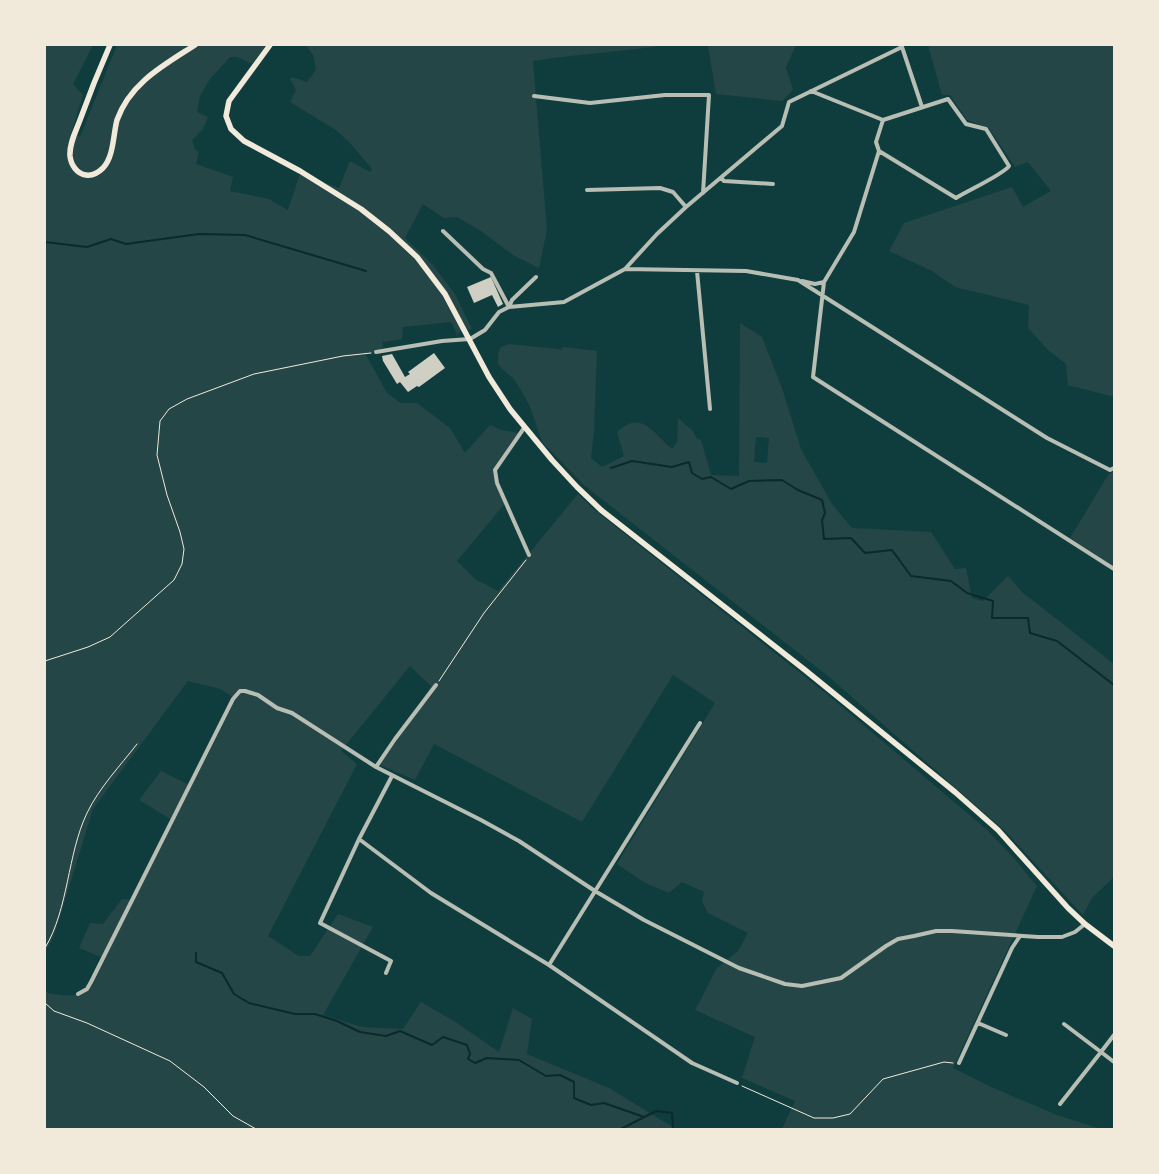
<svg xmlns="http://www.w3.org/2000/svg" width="1159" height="1174" font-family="Karla,sans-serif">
<rect width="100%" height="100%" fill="#0f3d3e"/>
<path fill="#244646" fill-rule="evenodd" d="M45,45H93L73,84L83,95L72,131L80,137L117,45H266L252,64L237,57H230L210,79L200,96L197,112L208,117L203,129L192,140L195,150L199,152L196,164L233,177L230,191L269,199L288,210L300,174L339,188L350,161L370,172L372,169L350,143L336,130L290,102L296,90L290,79L292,77L307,82L316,70L313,55L306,45H665C621,52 577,54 533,61L547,230L539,268L513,255L481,231L457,217L444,218L423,204L405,238L432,264L455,294L472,329L460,332L455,338L457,334L451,322L403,327L402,339L382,342L383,348L366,355L387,393L401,403H417L450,428L465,453L490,425L501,430L518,433L495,466L493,472L506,502L457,561L475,579L498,591L578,494L591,507L828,695L986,829L1013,857L1037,886L953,1068L991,1087L1057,1115L1101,1129H782L795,1101L742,1078L755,1037L695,1010L717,968L738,951L748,933L708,913L702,901L704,892L682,882L669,893L645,883L617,864L715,703L673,675L582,822L434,744L415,780L380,765L431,686L410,666L341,751L357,764L268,936L299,956H310L338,914L373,927L323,1015L362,1027L403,1029L421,1002L454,1021L499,1052L513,1008L532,1019L527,1054L609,1088L671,1126L678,1129H45V991C50,995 55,994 60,995C89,999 93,980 103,958L79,948L90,923L103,924L122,899L133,900L172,820L139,800L161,771L189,785L233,697L220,689L188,681L93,809L54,936L45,952Z
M696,45H796L786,67L793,90L782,101L716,94L708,46Z
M928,45H1114V397L1068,385L1066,364L1047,349L1028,328L1029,305L955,287L932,271L889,251L904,223L1012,187L1023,207L1051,191L1028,162L1015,167L989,128L967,120L950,95H942Z
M740,323L762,337L782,388L801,449L832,504L852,528L931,532L955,569L966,568L972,598L983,601L1008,576L1022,592L1114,664V877L1092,898L1083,915L1006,832L828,676L585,486L542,442L530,407L524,395L514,379L502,369L498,363V354L501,347L509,344L558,349L561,350L563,347L597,351L594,431L591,458L602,467L624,456L617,432C642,409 653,433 672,449L677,442L678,418L693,431L697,439L701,440L711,475L739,476ZM756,437L769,438L767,463L754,462Z
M1114,471V566L1070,538L1108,475Z"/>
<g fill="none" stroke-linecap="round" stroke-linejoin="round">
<path stroke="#0a2a2b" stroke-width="2" d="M45,242L87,247L111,239L126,244L199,234L245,235L366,271
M611,468L632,461L672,467L689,462L692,473L702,479L711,477L731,489L749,481L782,480L798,490L822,500L825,513L822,520L824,539L851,538L865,553L892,550L911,576L951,581L967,593L993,601L992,618H1028L1030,633L1057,641L1114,685
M196,953V962L222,973L234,994L249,1003L295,1014H315L337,1021L360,1032L386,1036L400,1031L432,1045L443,1037L467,1045L470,1054L468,1059L475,1063L487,1058L519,1060L546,1076L560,1075L574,1082V1098L591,1105L604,1103L644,1117
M621,1129L656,1111L672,1113L673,1129"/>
</g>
<path fill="#cfcfc3" d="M491,277L503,304L498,307L492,295L474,303L467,287Z
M434,353L445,368L419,387L417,386L408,392L400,382L397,384L383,361L382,356L392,354L405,377L410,374L408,372Z"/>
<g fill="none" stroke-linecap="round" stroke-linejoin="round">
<path stroke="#f1e9da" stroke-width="1" d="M45,661L88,647L110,637L174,580L182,564L184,549L180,532L167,495L157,455L160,421L169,409L187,399L254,374L343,356L371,353
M439,681L484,613L526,560
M45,948C69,908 67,855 87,813C99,788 120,766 137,744
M45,1003L54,1011L87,1023L170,1061L204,1087L233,1116L256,1129
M742,1086L814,1118H833L850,1114L883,1079L944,1062L953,1063"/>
<path stroke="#b8beb3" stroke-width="4" d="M811,91L883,120L948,99L966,124L986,129L1009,166C1004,174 967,191 956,198L879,151L854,232L824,282L813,377L1114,569
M534,96L590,103L665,95H709L703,193
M879,151L876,142L883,120
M721,178L724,181L773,184
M587,190L660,188L673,192L686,207
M443,231L483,269L491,273L509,307
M625,269L657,234L686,207L782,126L789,102L902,47L922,107
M697,271L710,409
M802,281L815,284L824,282
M509,307L512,300L536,277
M376,352L442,341L470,339L485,330L499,312L509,307L564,302L625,269L746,271L798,280L1047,438L1110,470L1114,468
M524,428L495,470L497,483L529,555
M376,767L395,739L436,685
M359,839L431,893L549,965L692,1063L737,1083
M549,965L700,723
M386,973L391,961L320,923L359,839L392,776
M78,994L87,989L91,982L233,699L240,691H245L258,695L277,708L292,713L376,767L481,820L519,841L595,891L644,920L739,968L785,984L802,986L841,978L886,946L898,939L914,936L936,931H952L1038,937H1062L1075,932L1085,924
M978,1023L1006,1035
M1114,1035L1101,1052L1114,1062
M959,1063L1012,948L1020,936
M1060,1104L1101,1052L1064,1024"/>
<path stroke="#f1e9da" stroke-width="5.5" d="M110,45C99,70 89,95 80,120C76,131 69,144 70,156C71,165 77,174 86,175C93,176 99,172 103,168C114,156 113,135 117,120C130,83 164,65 195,45
M270,45L229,101L226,116L231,129L244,141L300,171L361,209L389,231L417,257L445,294L489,377L510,409L552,460L577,487L601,510L805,670L955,792L998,830L1068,908L1085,924L1114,946"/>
</g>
<rect width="1159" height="1174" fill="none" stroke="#f1e9da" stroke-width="92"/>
</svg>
